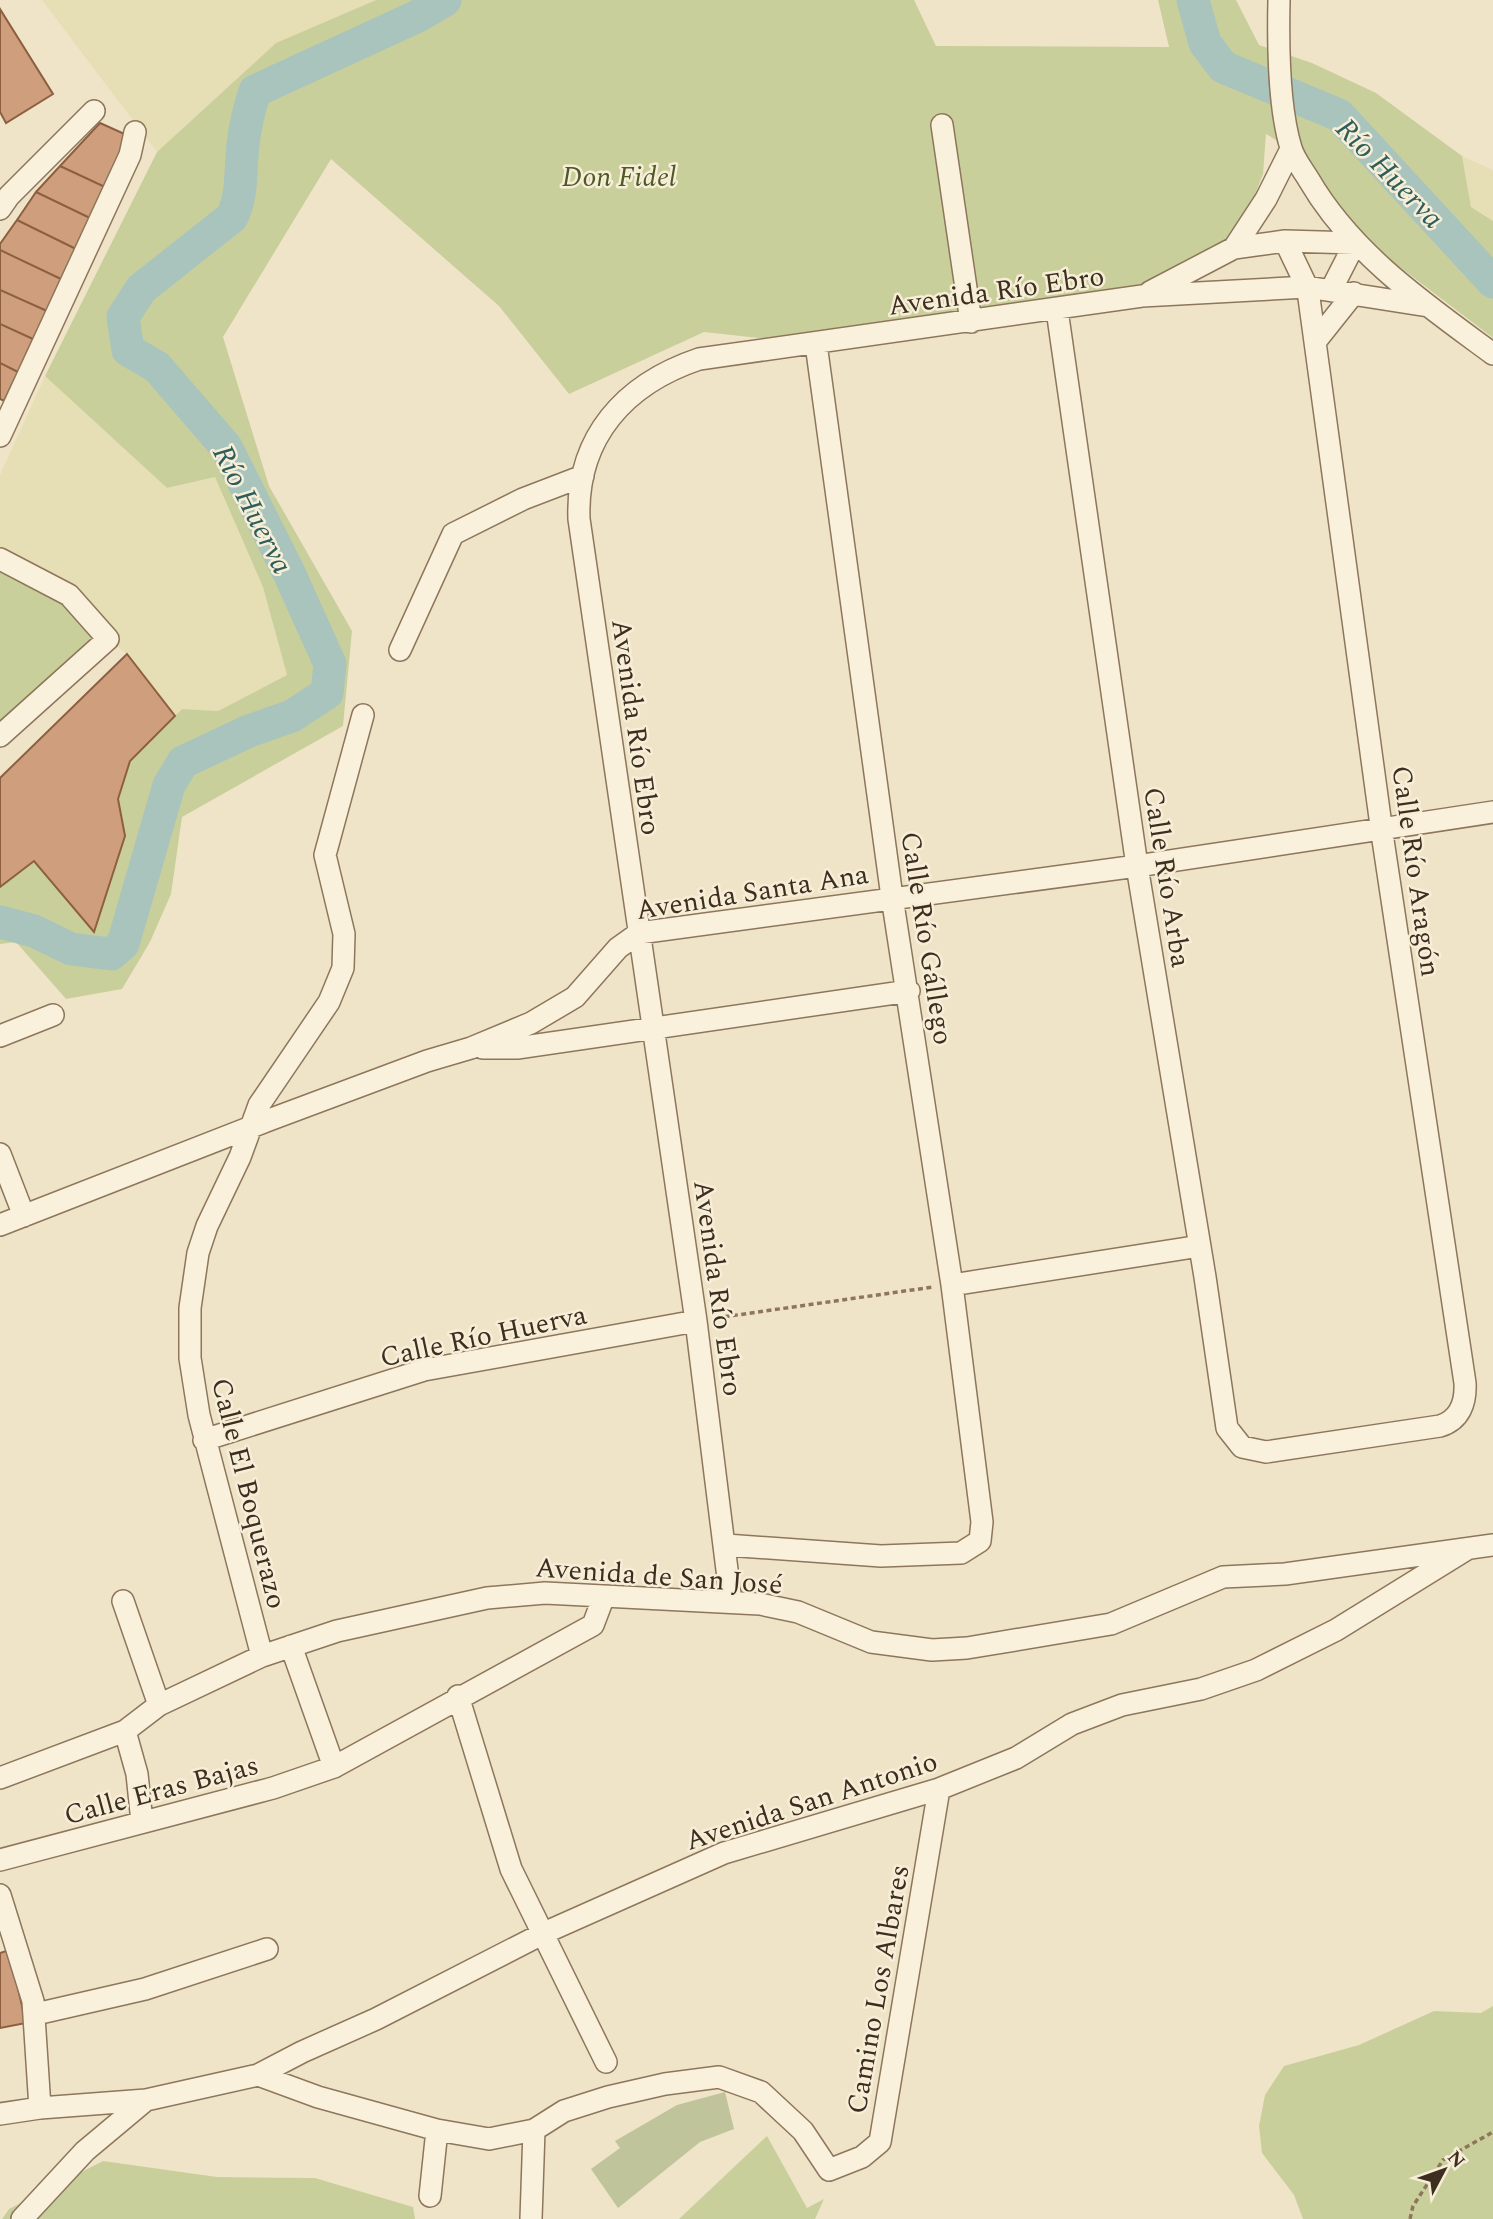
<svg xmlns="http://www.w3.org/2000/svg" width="1493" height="2219" font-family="Spectral,serif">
<rect width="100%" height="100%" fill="#f0e4c8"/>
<path fill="#e6deb5" d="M42,0H376L276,43L157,152Z
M1462,156L1493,170V221L1471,207Z
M45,376L167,488L215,477L263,587L287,675L218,711L182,709L175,716L127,654L0,559V475Z"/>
<path fill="#c9cf9b" d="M376,0H914L936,46L1169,47L1158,0H1236L1259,45L1312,63L1376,93L1462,156L1471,207L1493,221V338L1380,252L1355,243L1291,149L1266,134L1263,174L1234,248L1142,296L816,344L704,332L569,394L499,306L331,159L223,337L269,486L352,631L343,726L182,817L171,894L150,942L122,989L66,999L16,942L0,944V887L34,861L94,931L125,836L118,799L130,761L182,709L218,711L287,675L263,587L215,477L167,488L45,376L157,152L276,43Z
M0,559L14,565L108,639L0,736Z
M1493,2006V2219H1303L1294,2195L1262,2153L1259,2126L1265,2095L1284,2066L1359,2045L1434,2011L1481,2013Z
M767,2136L807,2208L824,2199L815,2219H679Z
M103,2161L217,2177L315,2178L413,2207L415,2219H2L9,2209Z"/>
<path fill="#bfc49a" d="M725,2092L734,2129L700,2142L618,2208L591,2169L620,2148L615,2141L677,2105Z"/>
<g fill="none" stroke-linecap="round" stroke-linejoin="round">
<path stroke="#a9c4bc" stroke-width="33" d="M1193,0L1205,43L1223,67L1339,115L1493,282
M0,922L34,931L71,949L111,954L123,944L169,785L183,762L249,731L292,716L327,693L330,664L290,575L226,447L157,367L128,350L123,317L141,289L232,217C243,194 240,170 243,145C245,126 249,109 255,91L418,16L445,0"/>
</g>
<path fill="#cf9f7d" stroke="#8d5f41" stroke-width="2" d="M0,9L53,94L6,123L0,112Z
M100,123L129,136L105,187L60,166Z
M60,166L105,187L90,218L36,192Z
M36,192L90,218L76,249L17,220Z
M17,220L76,249L61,279L0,250V244Z
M0,250L61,279L47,311L0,290Z
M0,290L47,311L33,339L0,324Z
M0,324L33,339L18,372L0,363Z
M0,363L18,372L4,401L0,399Z
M127,654L175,716L130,761L118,799L125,836L94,932L34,861L0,887V778Z
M9,1950L26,2023L0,2028V1953Z"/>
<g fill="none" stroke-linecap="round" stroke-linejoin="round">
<defs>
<path id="minor" d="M1279,0C1278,44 1278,106 1291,148C1294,159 1303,170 1309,180C1352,254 1425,304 1493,354
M942,125L971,322
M0,209L9,196L94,111
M1234,248L1285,241L1355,243
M1331,290L1355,243
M1150,292L1234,248L1266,199L1291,149
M1057,310L1137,866L1205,1277L1227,1428L1242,1447L1266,1452L1440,1426C1460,1420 1466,1403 1465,1383L1383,840L1309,298L1307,287L1285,241
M1315,342L1354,293
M0,436L130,155L135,132
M0,559L69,595L108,639L0,736
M400,650L453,534L523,499L583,476
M0,1036L53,1015
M483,1048H517L909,991
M0,1154L24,1216
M0,1225L269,1120L427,1061L471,1048L531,1023L575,997L618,948L639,933L1137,866L1493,812
M952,1285L1200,1246
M204,1440L424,1370L696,1321
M726,1545L881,1556L961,1553L980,1541L982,1522L952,1285L892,897L816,344
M123,1601L159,1705
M731,1602L696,1321L579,519C576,437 625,384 699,359L1142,296L1307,287L1428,306
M291,1646L334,1767
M262,1656L199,1415L190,1358V1308L198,1253L207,1226L240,1157L259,1105L329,1002L343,968L344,934L325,855L363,715
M458,1696L511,1869L606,2062
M125,1731L137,1774L142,1822
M0,1778L125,1731L159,1705L262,1656L337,1631L487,1598L545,1593L760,1604L798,1612L871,1642L932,1650L967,1648L1111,1624L1223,1577L1285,1574L1493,1545
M0,1860L273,1788L334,1767L593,1625L604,1596
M0,1895L33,2001L40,2108
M36,2014L145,1989L267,1949
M258,2075L318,2097L437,2130L489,2139L534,2130L564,2111L608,2097L665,2084L719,2077L761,2092L803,2131L829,2170L862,2157L880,2142L939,1789
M0,2114L40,2108L146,2100L258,2075L302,2052L376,2019L544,1933L724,1853L939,1789L1016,1758L1072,1724L1122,1705L1201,1689L1256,1670L1336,1630L1467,1549
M430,2196L437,2130
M22,2219L85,2151L146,2100
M531,2219L534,2130"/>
</defs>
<use href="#minor" stroke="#8d765c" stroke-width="24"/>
<path stroke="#8d765c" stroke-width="3.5" stroke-dasharray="5 3.5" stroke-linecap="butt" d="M716,1318L933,1287
M1410,2219L1413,2206L1443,2160L1493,2132"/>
<use href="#minor" stroke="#faf1dc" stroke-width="21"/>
</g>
<g text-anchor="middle" stroke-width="5" stroke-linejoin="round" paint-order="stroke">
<g font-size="28" font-style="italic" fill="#4d5a26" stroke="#f7eed8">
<text x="619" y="186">Don Fidel</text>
</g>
<g font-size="28" fill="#3d2e20" stroke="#f7eed8">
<text transform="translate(996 290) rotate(-8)" y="10">Avenida Río Ebro</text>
<text transform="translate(637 727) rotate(82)" y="10">Avenida Río Ebro</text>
<text transform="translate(1417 871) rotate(82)" y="10">Calle Río Aragón</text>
<text transform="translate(1168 877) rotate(81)" y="10">Calle Río Arba</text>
<text transform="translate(752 891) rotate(-9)" y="10">Avenida Santa Ana</text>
<text transform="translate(928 938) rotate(81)" y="10">Calle Río Gállego</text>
<text transform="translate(719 1288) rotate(82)" y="10">Avenida Río Ebro</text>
<text transform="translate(483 1335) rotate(-12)" y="10">Calle Río Huerva</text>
<text transform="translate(250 1493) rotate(76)" y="10">Calle El Boquerazo</text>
<text transform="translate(659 1575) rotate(4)" y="10">Avenida de San José</text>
<text transform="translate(161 1789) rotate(-15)" y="10">Calle Eras Bajas</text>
<text transform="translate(811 1800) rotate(-18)" y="10">Avenida San Antonio</text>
<text transform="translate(877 1989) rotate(-80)" y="10">Camino Los Albares</text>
</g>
<g font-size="30" font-style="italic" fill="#2f5d5a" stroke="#f7eed8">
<text transform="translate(1390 173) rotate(46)" y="10">Río Huerva</text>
<text transform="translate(253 509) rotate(63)" y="10">Río Huerva</text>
</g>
</g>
<g transform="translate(1444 2170) rotate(49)" stroke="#f7eed8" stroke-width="5" paint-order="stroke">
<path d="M0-5L12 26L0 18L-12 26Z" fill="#3d2e20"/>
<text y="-10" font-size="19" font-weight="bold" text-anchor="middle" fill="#3d2e20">N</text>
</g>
</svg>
